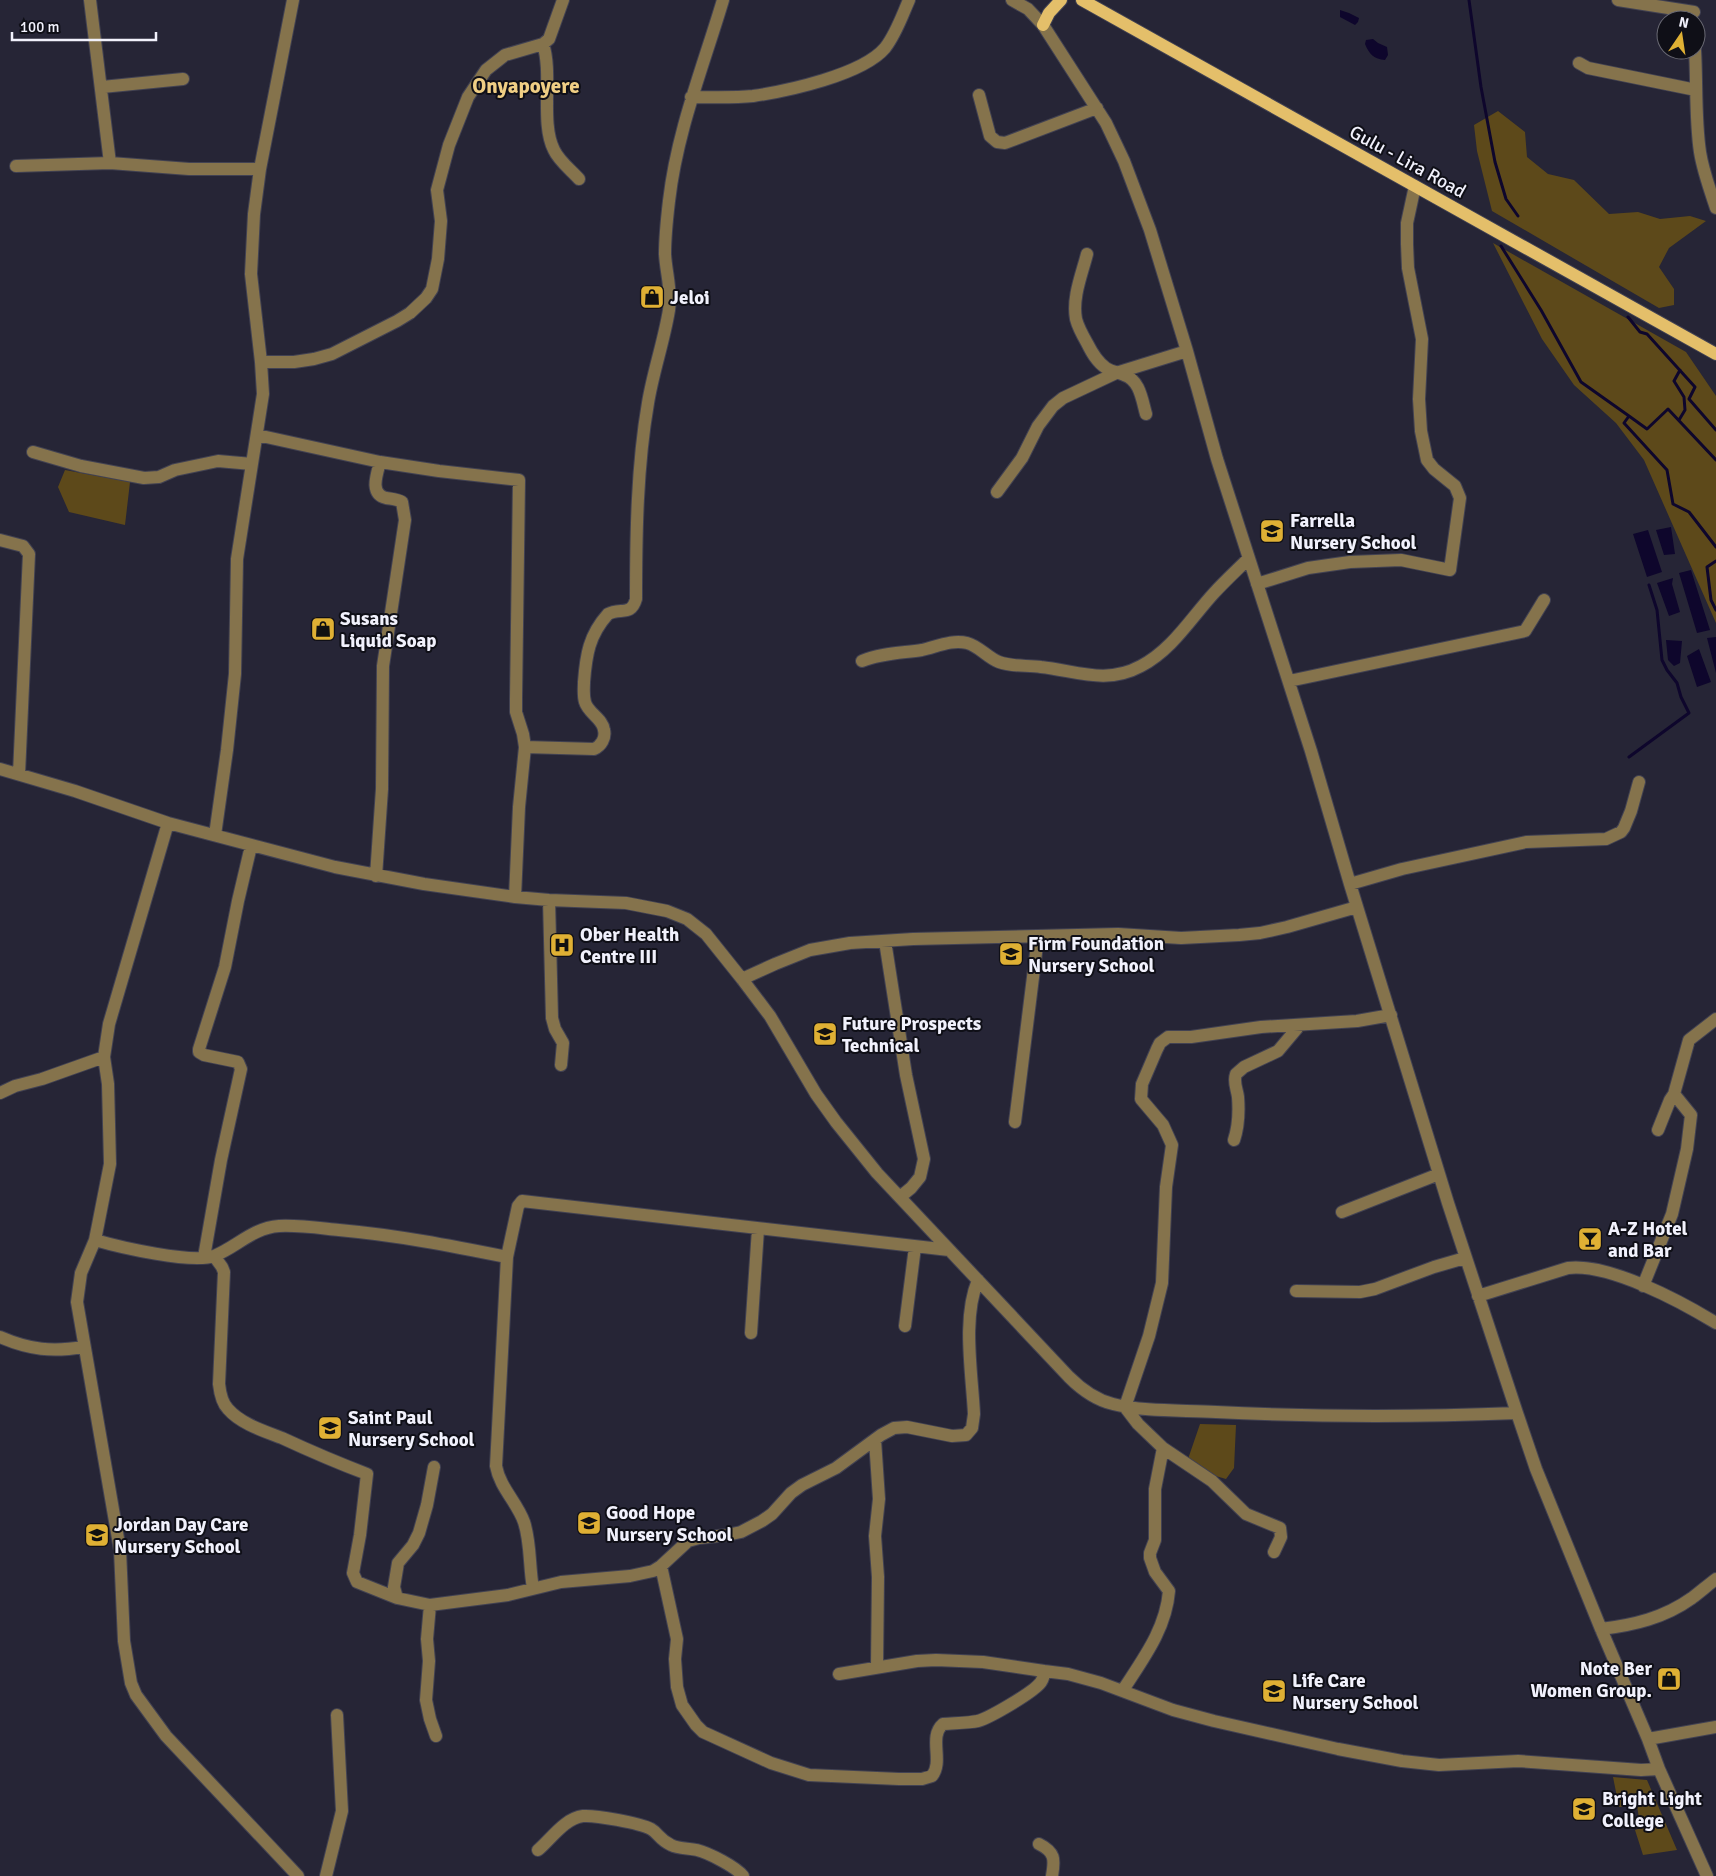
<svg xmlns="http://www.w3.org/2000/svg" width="1716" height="1876" font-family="Signika,sans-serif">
<rect width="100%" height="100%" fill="#262536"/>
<path fill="#5d491a" d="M1498,111L1525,132L1527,157L1548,174L1574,180L1609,214L1638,212L1660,219L1690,216L1706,221L1669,248L1659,267L1674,289V305L1659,308L1492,211L1477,151L1474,125Z
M1493,243L1686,352L1716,396V623L1644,460L1616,423L1574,385L1542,339Z
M65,470L130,482L125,525L69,512L58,487Z
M1200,1424L1236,1425L1234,1468L1226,1479L1202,1472L1188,1459Z
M1613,1777L1647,1780L1677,1850L1643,1855L1635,1830L1644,1827L1639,1818L1637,1806L1619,1807Z"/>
<path fill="#0e062c" d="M1340,10L1349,13L1359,18L1358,22L1355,25L1340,17Z
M1373,39L1378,43L1387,47L1388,55L1385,60C1374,59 1369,54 1365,44L1366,40Z
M1671,527L1675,554L1664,555L1656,530Z
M1648,530L1662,572L1647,577L1633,534Z
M1691,570L1710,630L1697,633L1679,573Z
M1673,578L1672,584L1680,612L1669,616L1657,583Z
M1716,637V673L1707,638Z
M1666,640L1682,641L1680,663L1674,666L1668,660Z
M1699,649L1711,682L1697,687L1687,656Z"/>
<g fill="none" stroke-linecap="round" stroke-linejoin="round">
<path stroke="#0e062c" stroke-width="3" d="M1469,0L1481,87L1495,162L1506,199L1518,216
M1501,246L1541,310L1581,382L1629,416L1624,423L1667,470L1673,504L1689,512L1716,547
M1628,317L1640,332L1647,334L1695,387L1689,399L1716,430
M1629,416L1647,429L1668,409L1716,460
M1679,420L1685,410L1684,397L1674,381L1680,370
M1716,561L1707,567L1711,600L1716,610
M1629,757L1689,713L1681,697L1677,683L1667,670L1662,660L1657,610L1649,585"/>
<defs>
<path id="minor" d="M90,0L110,163
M1012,0L1028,9L1043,25L1106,123L1124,161L1150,230L1187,351L1217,459L1311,751L1350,884L1448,1203L1517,1413L1536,1469L1601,1629L1648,1739L1659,1769L1707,1876
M1618,0L1694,12
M543,44C553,74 540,123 554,150C559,161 571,170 579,179
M1695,50C1697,84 1695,118 1700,152C1703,171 1710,190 1716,208
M1579,63L1588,68L1696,90
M102,87L183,79
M979,95L990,136L997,142L1005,143L1097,108
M691,97C712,97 732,98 753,96C787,91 862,75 885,48C896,34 902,16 909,0
M16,166L110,163L189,169H260
M1087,254C1082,274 1072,297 1076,319C1078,327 1083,336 1087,343C1092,353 1097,362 1106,368C1112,372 1118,372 1124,375C1140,380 1142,400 1146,414
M261,362H294L314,359L332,354L397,321L410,313L426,298L432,289L438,259L441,221L437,190L449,145L468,97L486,70L505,55L543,44L549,39L563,0
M257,435L380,462L439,471L519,480L516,699V712L523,734L525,747L519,807L515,897
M33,452L81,466L144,478L159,477L175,470L218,461L252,464
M997,492L1022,458L1038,426L1053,406L1063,398L1116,373L1187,351
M0,540L23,546L29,554L19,774
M1257,584L1308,568L1350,562L1401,560L1450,570L1460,498L1455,486L1434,469L1427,460L1421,431L1419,399L1422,339L1408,268L1407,244V223L1415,186
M862,661C881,653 902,653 922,650C936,647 952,639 967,643C979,646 988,658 999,662C1012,667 1027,665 1041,667C1077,671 1106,685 1141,666C1172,650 1191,618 1214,593C1225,581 1237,570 1249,558
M1289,681L1525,631L1544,600
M525,747L594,749C601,746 606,738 604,730C603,719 588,713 585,702C583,695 584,688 584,682C586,655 589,635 608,614C620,607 631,617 636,599C636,535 637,466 648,403C653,372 664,341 669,310C672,290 666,273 665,254C665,236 667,218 669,201C677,131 703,67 723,0
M0,769L75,791L168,823L335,867L424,884L515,897L549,900L626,903L667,911L687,919L706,934L742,979L770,1016L816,1094L836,1122L877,1173L1069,1377C1081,1389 1096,1400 1113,1404C1143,1412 1185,1410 1216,1412C1316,1417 1417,1417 1517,1413
M168,823L109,1024L104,1057L108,1084L110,1164L98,1225L95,1240L81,1273L77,1302L120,1550L124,1641L131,1683L136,1695L166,1736L298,1876
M215,835L227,750L235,674L237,559L263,394L261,362L251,274L254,214L260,169L293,0
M376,876L382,789L383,666L405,520L402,502C397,499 392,499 386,498C369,494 377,474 380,462
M1350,884L1402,869L1526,842L1606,839L1621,832L1624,828L1631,811L1639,782
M549,900L552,1018L555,1029L563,1043L561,1065
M885,941L906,1075L924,1159L920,1177L911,1188L900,1197
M742,979L775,964L810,950L850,943L913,939L1118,934L1181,938L1239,935L1260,933L1287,927L1357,907
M0,1093L15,1086L42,1079L104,1057
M1015,1122L1038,937
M1658,1130L1670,1100L1674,1094L1689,1040L1716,1019
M1234,1140C1238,1128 1239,1110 1238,1097C1237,1089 1233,1082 1236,1074L1244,1067L1278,1051L1299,1026
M1342,1212L1439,1174
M95,1240C119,1247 192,1264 214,1256C237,1247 252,1228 279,1226C299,1225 319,1228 339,1230C396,1235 452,1246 507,1257
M214,1256L222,1267L224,1272L219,1384C220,1393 222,1403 228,1409C241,1424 264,1431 282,1438C310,1451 338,1463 367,1474L360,1535L353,1573L357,1582L397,1598
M204,1257L221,1160L241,1069L238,1062L204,1055L199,1052V1049L225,967L238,901L251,846
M1643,1286L1672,1214L1687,1149L1691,1115L1674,1094
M1296,1291L1360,1292L1375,1289L1434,1267L1465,1258
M1478,1296L1568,1268C1609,1263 1680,1301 1716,1323
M905,1326L915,1247
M751,1333L758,1229
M0,1337C30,1350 52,1352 84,1347
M875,1440L879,1499L875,1536L878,1577L877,1667
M1163,1448L1212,1481L1246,1514L1280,1528L1281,1537L1274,1552
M434,1467L427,1505L419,1533L413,1545L398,1563L394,1587L397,1598L430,1605L508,1595L561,1582L630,1576L653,1571L661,1566L688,1541L699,1538L727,1535L741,1532L762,1521L772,1514L791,1493L802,1485L836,1468L881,1435L894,1428L907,1427L952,1436L966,1435L972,1428L974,1414C972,1373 962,1318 978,1280
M661,1566L677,1639L675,1659L677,1687L682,1705L696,1725L703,1732L771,1763L809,1775L899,1779H922L932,1776C944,1761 928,1737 943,1724C955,1723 968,1723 978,1721C991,1717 1034,1692 1041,1682C1043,1679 1044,1675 1044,1671L1068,1674L1101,1683L1173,1710L1214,1721L1338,1749L1402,1761L1439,1765L1518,1761L1641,1770L1659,1769
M533,1588C529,1567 531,1543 524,1522C517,1502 500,1488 496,1466L507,1257L518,1206L522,1201L949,1250
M430,1605L427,1639L429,1661L426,1700L430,1719L436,1736
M1601,1629C1634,1625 1664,1618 1692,1598C1700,1592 1708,1585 1716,1579
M839,1674L917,1661L936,1660L983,1662L1044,1671
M1123,1690C1143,1659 1166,1629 1169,1591L1155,1572L1150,1558V1553L1155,1540V1489L1163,1448L1138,1424L1125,1407L1149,1336L1162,1283L1166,1187L1172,1145L1163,1125L1141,1099L1142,1084L1157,1049L1160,1043L1168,1037H1191L1261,1027L1357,1021L1391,1015
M1648,1739L1716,1727
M1039,1844C1055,1852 1055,1859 1052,1876
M538,1850C551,1839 565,1818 583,1816C595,1815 640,1823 651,1829C658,1833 660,1840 671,1845C679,1849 688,1848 697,1850C709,1853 736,1867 743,1876
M326,1876L342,1811L337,1715"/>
<path id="major" d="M1082,0C1293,120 1505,235 1716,354
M1043,25L1049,13L1061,0"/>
</defs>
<use href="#minor" stroke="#424252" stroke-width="14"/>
<use href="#major" stroke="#424252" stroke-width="14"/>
<use href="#minor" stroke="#85734c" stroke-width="12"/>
<use href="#major" stroke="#e4bf6a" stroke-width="12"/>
</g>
<defs>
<symbol id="shop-square" viewBox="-11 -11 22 22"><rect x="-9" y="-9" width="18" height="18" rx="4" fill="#dfb034" stroke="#0f0f17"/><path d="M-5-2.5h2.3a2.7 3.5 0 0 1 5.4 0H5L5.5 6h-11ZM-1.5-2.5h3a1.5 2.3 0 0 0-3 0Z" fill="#111"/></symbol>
<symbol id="school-square" viewBox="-11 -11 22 22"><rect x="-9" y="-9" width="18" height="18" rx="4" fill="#dfb034" stroke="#0f0f17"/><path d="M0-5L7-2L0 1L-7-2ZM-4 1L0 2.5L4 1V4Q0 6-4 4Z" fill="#111"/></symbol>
<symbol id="hospital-square" viewBox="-11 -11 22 22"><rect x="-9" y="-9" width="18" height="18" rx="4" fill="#dfb034" stroke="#0f0f17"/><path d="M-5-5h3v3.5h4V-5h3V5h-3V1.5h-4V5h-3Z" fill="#111"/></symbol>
<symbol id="bar-square" viewBox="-11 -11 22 22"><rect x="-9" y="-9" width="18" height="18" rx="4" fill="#dfb034" stroke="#0f0f17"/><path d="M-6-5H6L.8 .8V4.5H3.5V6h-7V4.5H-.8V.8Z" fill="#111"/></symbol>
</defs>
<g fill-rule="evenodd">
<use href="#shop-square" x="638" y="283" width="28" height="28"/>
<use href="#school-square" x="1258" y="517" width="28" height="28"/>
<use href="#shop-square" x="309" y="615" width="28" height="28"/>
<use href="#hospital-square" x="548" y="931" width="28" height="28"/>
<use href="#school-square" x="997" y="940" width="28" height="28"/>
<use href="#school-square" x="811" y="1020" width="28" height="28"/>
<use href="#bar-square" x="1576" y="1225" width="28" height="28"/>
<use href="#school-square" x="316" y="1414" width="28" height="28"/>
<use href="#school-square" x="575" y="1509" width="28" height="28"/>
<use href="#school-square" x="83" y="1521" width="28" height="28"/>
<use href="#shop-square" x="1655" y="1665" width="28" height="28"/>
<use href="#school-square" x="1260" y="1677" width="28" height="28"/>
<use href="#school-square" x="1570" y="1795" width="28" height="28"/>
</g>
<g text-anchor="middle" stroke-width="4" stroke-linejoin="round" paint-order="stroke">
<g font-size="19" fill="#f1f1fc" stroke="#0f0f17">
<text transform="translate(1408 161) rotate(29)" y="7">Gulu - Lira Road</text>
</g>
<g font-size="19" font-weight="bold" fill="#f1f1fc" stroke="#0f0f17" text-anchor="start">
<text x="670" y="304">Jeloi</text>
<text x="1290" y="527">Farrella<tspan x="1290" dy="22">Nursery School</tspan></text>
<text x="340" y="625">Susans<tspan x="340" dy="22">Liquid Soap</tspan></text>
<text x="580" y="941">Ober Health<tspan x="580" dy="22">Centre III</tspan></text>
<text x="1028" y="950">Firm Foundation<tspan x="1028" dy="22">Nursery School</tspan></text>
<text x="842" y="1030">Future Prospects<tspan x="842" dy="22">Technical</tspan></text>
<text x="1608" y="1235">A-Z Hotel<tspan x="1608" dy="22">and Bar</tspan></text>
<text x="348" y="1424">Saint Paul<tspan x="348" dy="22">Nursery School</tspan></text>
<text x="606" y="1519">Good Hope<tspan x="606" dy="22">Nursery School</tspan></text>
<text x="114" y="1531">Jordan Day Care<tspan x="114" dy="22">Nursery School</tspan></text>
<text x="1652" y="1675" text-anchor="end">Note Ber<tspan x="1652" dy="22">Women Group.</tspan></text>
<text x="1292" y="1687">Life Care<tspan x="1292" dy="22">Nursery School</tspan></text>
<text x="1602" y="1805">Bright Light<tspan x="1602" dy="22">College</tspan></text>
</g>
<g font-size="21" font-weight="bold" fill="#efce84" stroke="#0f0f17">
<text x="526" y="93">Onyapoyere</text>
</g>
</g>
<g transform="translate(1681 35) rotate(13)"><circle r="24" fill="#0f0f17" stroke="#696973"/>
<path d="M0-4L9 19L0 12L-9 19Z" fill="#dfb034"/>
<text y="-8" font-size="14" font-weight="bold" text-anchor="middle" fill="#f1f1fc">N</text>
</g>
<path d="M12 32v8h144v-8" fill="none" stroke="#f1f1fc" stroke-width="2.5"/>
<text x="20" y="32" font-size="15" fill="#f1f1fc" stroke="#0f0f17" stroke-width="4" paint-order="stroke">100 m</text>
</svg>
